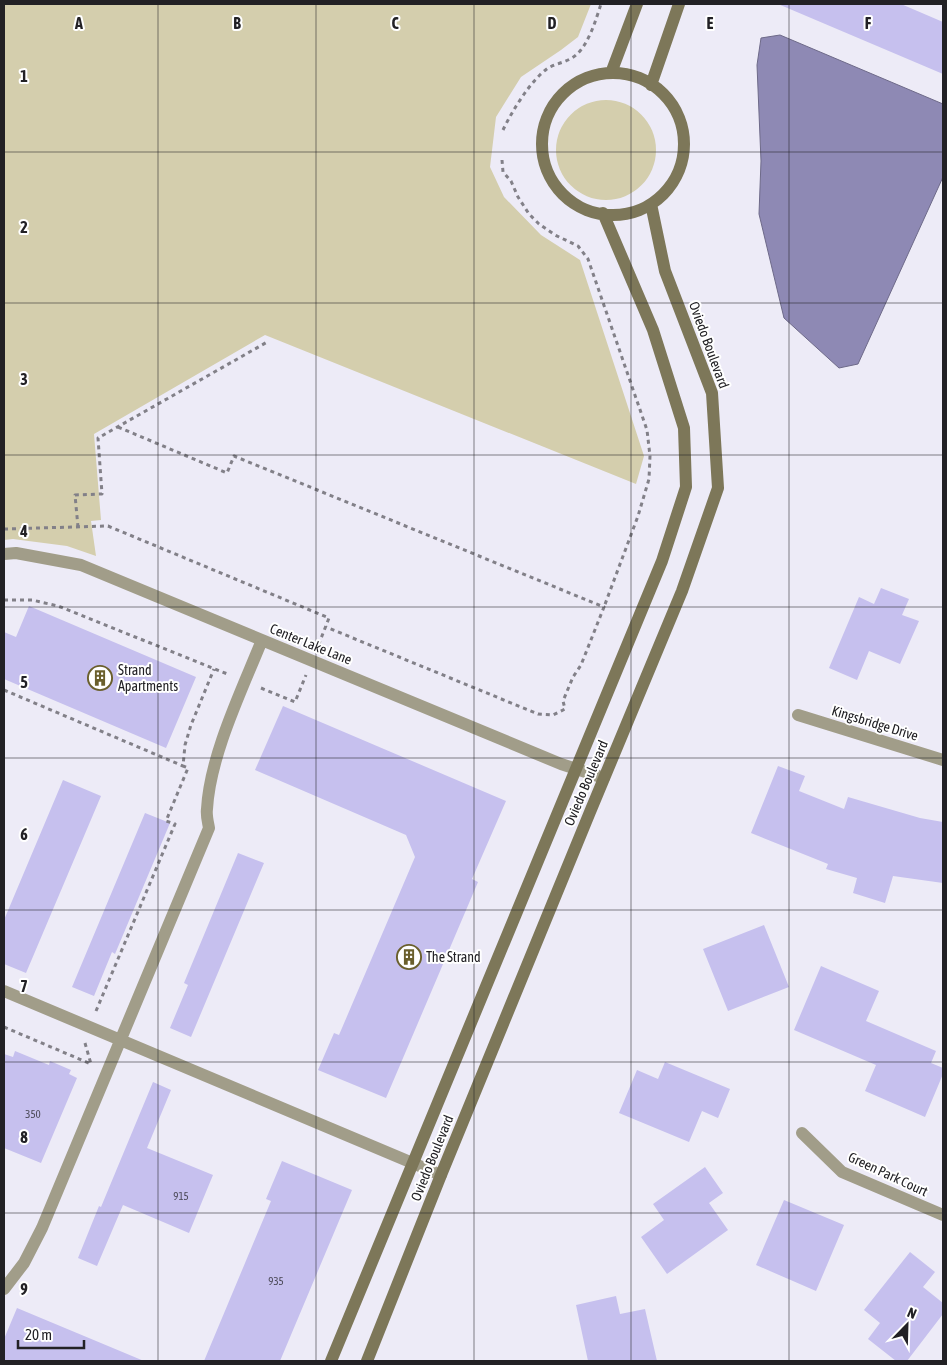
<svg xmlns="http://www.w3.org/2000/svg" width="947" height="1365" font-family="'Asap Condensed',sans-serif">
<rect width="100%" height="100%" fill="#edebf7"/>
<path fill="#d4cead" d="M4,4H591L578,37L561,50L521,77L496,117L490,167L504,197L541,235L580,260L644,456L636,484L265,335L94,434L101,520L91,521L96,556L67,546L13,539L4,540Z
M556 150a50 50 0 1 1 100 0a50 50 0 1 1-100 0Z"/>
<path fill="#8e89b4" stroke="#6e6a89" d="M780,35L943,104V177L858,364L839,368L784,318L759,214L761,161L757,65L761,38Z"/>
<path fill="#c6c0ee" d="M778,4H901L943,22V74Z
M881,588L909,599L902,615L919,621L900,664L869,651L857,680L829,668L859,597L874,604Z
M29,606L196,677L166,748L4,679V632L16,637Z
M283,706L506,801L472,879L478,882L386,1098L318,1070L334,1033L339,1035L415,857L406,835L255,770Z
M778,766L805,776L799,791L844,809L848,797L920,818L943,822V883L893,876L885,903L853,893L857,878L826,869L828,864L751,833Z
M63,780L101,796L26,973L4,964V920Z
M145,813L170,823L115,954L112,952L94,996L72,987Z
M238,853L264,863L191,1037L170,1028L188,985L184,983Z
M764,925L789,987L728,1011L703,949Z
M821,966L879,991L866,1021L936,1051L931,1063L943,1068V1074L925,1117L865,1091L876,1065L794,1030Z
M15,1051L49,1065L50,1061L71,1070L69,1074L77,1078L41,1163L4,1148V1054L13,1057Z
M665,1062L730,1089L718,1118L702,1111L689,1142L619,1113L637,1070L658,1079Z
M153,1082L171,1090L147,1148L213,1175L189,1233L123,1205L97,1266L78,1258L99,1206L101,1207Z
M282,1161L352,1190L280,1361H204L271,1201L266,1199Z
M705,1167L723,1193L709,1203L728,1230L667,1274L641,1237L664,1220L653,1204Z
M784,1200L844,1225L816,1291L756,1265Z
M910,1252L935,1272L923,1287L943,1303V1314L907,1361H896L868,1339L880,1323L864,1310Z
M616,1296L620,1314L645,1309L657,1361H588L576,1305Z
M17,1308L144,1361H4V1339Z"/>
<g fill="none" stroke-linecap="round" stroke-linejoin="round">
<path stroke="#828088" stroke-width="3" stroke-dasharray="4 4" stroke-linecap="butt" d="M503,130C512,111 531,80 548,68C557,63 568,62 576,55C589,44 596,19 601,4
M502,160L503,172L511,181L518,197L529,214L539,224L555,235L578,246L588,259L647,430L650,456L649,479L638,516L604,607
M118,427L227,473L234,456L604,607L581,665L573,677L563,701L565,709L553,715L538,714L326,627
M78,527L75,495L102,494L98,438L269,341
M4,529L108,526L329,618L318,646
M4,600H32L58,606L230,675
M261,688L295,702L306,675
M4,690L183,766
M96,1011L175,824L166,821L188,768L183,766L185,745L191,725L214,669
M4,1027L91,1064
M85,1043L91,1064"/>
<path stroke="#a19d89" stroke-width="12" d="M4,554L16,553L81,565L561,764L604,778
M798,715L943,760
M4,991L441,1175
M802,1133L842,1172L943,1215
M4,1289L24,1263L42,1228L209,828C208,822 206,815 207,809C210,755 242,690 262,640"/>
<path stroke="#7d7759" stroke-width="12" d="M611,73L637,4
M542 144a71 71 0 1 1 142 0a71 71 0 1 1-142 0Z
M651,85L679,4
M331,1361L662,561L686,487L684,428L653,330L603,213
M367,1361L441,1175L590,812L682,591L718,488L712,393L665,271L651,204"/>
</g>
<path fill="none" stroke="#222125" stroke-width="1" stroke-opacity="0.55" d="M158,4V1361M316,4V1361M474,4V1361M631,4V1361M789,4V1361M4,152H943M4,303H943M4,455H943M4,607H943M4,758H943M4,910H943M4,1062H943M4,1213H943"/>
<defs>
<symbol id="building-ring" viewBox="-11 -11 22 22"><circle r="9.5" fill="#fff" stroke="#6a5f2c" stroke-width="1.5"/><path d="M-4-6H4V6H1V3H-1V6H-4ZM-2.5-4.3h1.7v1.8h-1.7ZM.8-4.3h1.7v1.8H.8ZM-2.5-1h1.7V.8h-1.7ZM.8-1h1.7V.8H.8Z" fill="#6a5f2c"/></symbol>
</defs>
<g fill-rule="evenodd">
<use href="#building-ring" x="86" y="664" width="28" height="28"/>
<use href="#building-ring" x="395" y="943" width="28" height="28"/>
</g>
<g text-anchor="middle" stroke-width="4" stroke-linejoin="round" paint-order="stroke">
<g font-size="11" fill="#4b4957">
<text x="33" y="1118">350</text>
<text x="181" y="1200">915</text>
<text x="276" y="1285">935</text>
</g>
<g font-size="14" fill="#222125" stroke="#fff">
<text transform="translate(709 345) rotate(70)" y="5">Oviedo Boulevard</text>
<text transform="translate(311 644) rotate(22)" y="5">Center Lake Lane</text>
<text transform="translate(875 723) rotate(17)" y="5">Kingsbridge Drive</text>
<text transform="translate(586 783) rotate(-67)" y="5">Oviedo Boulevard</text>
<text transform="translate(432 1158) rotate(-68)" y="5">Oviedo Boulevard</text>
<text transform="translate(888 1174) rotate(25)" y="5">Green Park Court</text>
</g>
<g font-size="14" fill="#222125" stroke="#fff" text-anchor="start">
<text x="118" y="675">Strand<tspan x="118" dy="16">Apartments</tspan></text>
<text x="426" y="962">The Strand</text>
</g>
</g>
<g font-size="16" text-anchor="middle" font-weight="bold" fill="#222125" stroke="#fff" stroke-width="4" stroke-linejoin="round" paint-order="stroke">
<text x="79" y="29">A</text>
<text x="237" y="29">B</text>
<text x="395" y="29">C</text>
<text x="552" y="29">D</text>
<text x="710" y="29">E</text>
<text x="868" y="29">F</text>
<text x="24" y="82">1</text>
<text x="24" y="233">2</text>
<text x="24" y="385">3</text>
<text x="24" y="537">4</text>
<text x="24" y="688">5</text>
<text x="24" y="840">6</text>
<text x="24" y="992">7</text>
<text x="24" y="1143">8</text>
<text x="24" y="1295">9</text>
</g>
<rect width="947" height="1365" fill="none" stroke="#222125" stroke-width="10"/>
<g transform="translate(907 1325) rotate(23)" stroke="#ffffff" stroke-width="4" paint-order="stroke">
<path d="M0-4L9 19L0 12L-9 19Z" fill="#222125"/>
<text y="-8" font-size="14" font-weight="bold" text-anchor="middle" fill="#222125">N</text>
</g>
<path d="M18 1340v8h66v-8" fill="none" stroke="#222125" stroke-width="2.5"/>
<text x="25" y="1340" font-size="15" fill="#222125" stroke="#ffffff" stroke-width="4" paint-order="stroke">20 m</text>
</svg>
